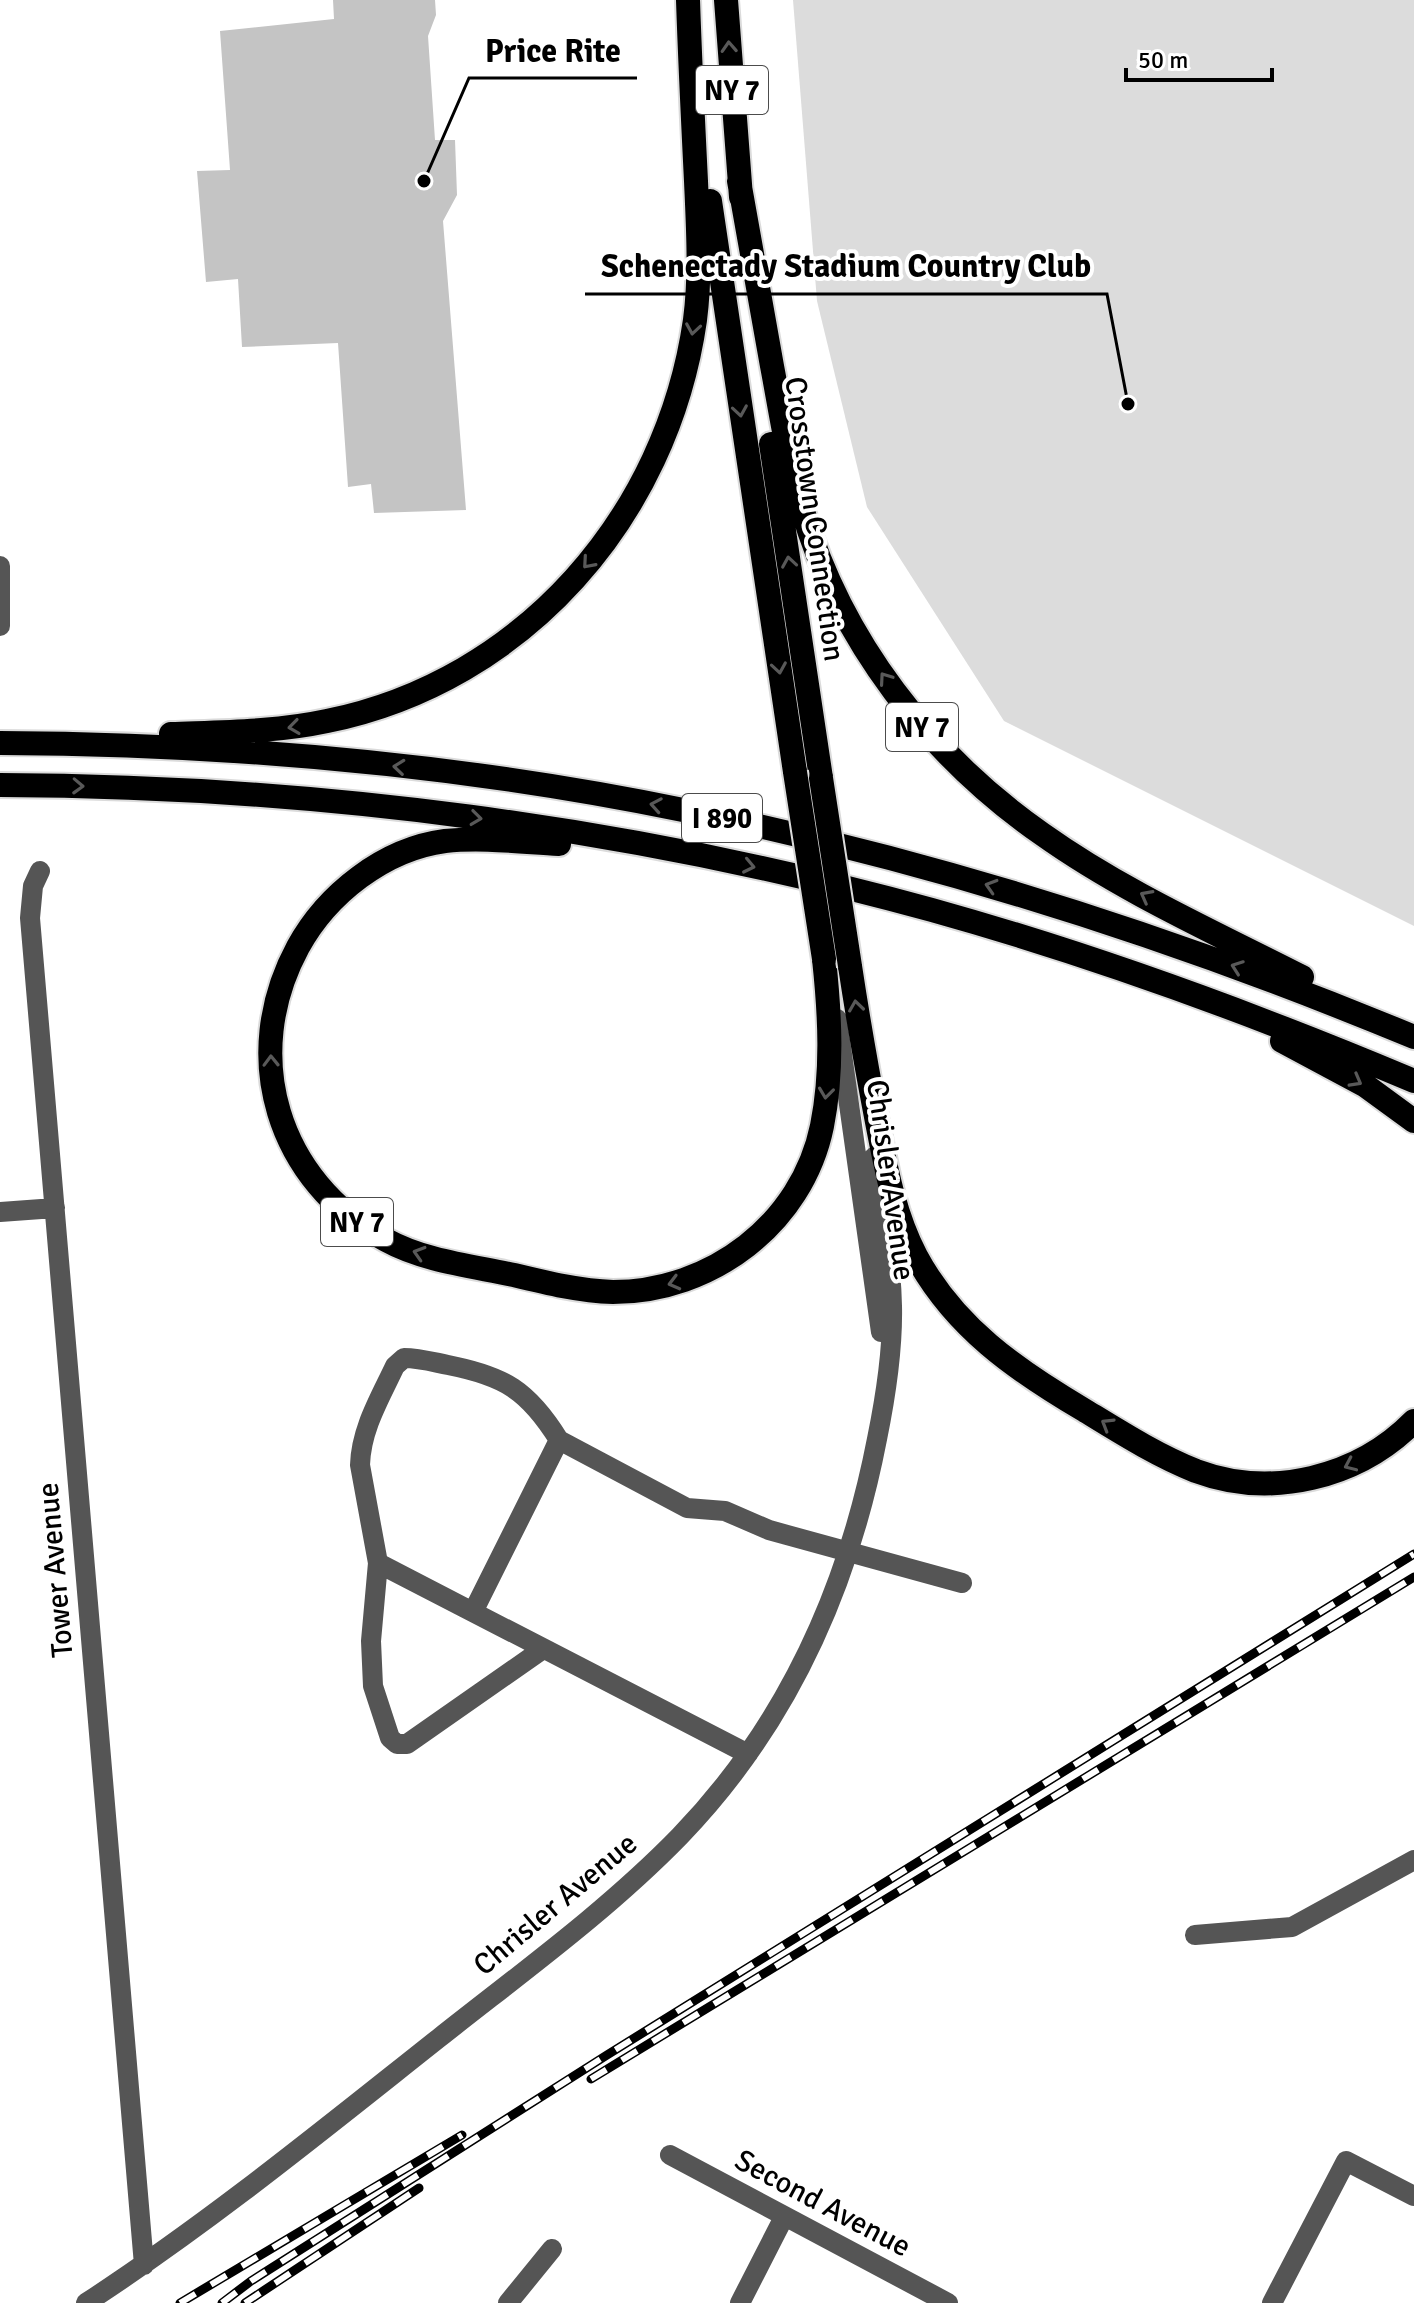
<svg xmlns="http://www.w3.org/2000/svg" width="1414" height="2303" font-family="Signika,sans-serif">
<rect width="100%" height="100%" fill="#fff"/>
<path fill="#dcdcdc" d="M793,0H1414V926L1004,721L867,507L817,301Z"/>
<path fill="#c4c4c4" d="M333,0H435L436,15L428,36L435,140H455L457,195L443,221L466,510L374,513L371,484L348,487L338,343L242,347L238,279L206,282L197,171L230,170L220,31L334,19Z"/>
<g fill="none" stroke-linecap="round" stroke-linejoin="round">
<defs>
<path id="highway" d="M726,0L741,197
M739,181C750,242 761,304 772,366C781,413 788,462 802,508C840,640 930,756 1042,834C1122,891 1214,932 1302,977
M710,201L795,772
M771,444L821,778
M171,734C223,732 276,732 327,721C524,681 667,516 695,320C701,274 698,227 696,181C693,121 690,60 688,0
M0,743C228,744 459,764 683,810C934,860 1178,939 1414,1037
M0,785C313,786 630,827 932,910C1097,956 1257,1015 1414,1081
M559,844C522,842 482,837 445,841C384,849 327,894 298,947C239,1056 277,1181 386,1240C424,1261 472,1266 514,1275C547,1283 580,1291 613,1292C711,1292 802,1224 822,1126C833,1071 830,1015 824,959
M850,966C858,1019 867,1070 877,1122C886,1168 894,1214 916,1256C954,1327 1016,1370 1084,1410C1120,1432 1156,1455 1196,1471C1271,1499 1358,1478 1414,1421
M1282,1041L1366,1086L1414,1121"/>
</defs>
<use href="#highway" stroke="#dbdbdb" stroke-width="28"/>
<path stroke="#555" stroke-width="20" d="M0,566V626
M40,871L33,886L30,918L144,2265
M837,1019L881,1332
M0,1212L55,1208
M378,1563L371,1641L373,1686L390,1738L397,1744H407L543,1649
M473,1612L559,1440
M748,1754L378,1563L360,1465C361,1429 380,1398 395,1366L404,1358C419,1358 433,1362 448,1365C504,1376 528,1390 559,1440L687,1508L725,1511L769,1530L962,1583
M1195,1935L1292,1927L1414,1860
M670,2155L948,2303
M86,2303C209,2223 324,2129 439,2038C521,1973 607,1911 680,1836C787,1725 848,1589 877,1439C886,1395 893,1351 892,1306C891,1256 881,1206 874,1157
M508,2303L552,2249
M740,2303L784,2217
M1272,2303L1346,2161L1414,2196"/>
<use href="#highway" stroke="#000" stroke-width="24"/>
<defs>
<path id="rail" d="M591,2079L1414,1577
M180,2303L462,2135
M222,2303L251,2281L607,2055L1414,1554
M245,2303L419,2188"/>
</defs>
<use href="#rail" stroke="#000" stroke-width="9"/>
<use href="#rail" stroke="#fff" stroke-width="6" stroke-dasharray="18" stroke-linecap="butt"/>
<defs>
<path id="highway-bridge" d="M795,772L824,959
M821,778L850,966"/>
</defs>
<use href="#highway-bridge" stroke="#dbdbdb" stroke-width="28" stroke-linecap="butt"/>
<use href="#highway-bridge" stroke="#000" stroke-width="24"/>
</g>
<defs><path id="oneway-chevron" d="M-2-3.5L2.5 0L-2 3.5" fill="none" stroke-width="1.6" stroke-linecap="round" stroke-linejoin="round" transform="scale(2)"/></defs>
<g stroke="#595959">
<use href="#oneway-chevron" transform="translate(729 47) rotate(-93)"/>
<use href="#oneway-chevron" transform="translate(693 329) rotate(99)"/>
<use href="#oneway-chevron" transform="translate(740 411) rotate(81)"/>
<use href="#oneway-chevron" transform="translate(789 562) rotate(-99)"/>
<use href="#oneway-chevron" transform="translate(588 563) rotate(131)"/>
<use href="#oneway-chevron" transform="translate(779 668) rotate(81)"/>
<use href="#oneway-chevron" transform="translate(885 678) rotate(-125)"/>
<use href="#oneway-chevron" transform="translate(294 727) rotate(172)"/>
<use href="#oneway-chevron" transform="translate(399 767) rotate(-174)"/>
<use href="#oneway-chevron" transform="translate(78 786) rotate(2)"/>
<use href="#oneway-chevron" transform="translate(656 805) rotate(-170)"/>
<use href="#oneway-chevron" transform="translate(476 818) rotate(7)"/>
<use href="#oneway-chevron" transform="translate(749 866) rotate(12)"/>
<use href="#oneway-chevron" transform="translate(991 886) rotate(-163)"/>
<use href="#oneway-chevron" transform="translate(1146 896) rotate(-152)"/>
<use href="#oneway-chevron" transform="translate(1237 967) rotate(-160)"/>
<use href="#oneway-chevron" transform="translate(856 1006) rotate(-98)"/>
<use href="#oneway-chevron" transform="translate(271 1061) rotate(-91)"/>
<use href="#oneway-chevron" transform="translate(1356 1081) rotate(29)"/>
<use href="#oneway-chevron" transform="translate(826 1093) rotate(97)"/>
<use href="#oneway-chevron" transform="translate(419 1253) rotate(-163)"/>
<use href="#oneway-chevron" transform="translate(674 1283) rotate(165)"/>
<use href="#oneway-chevron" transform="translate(1107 1424) rotate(-149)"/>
<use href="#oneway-chevron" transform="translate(1350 1465) rotate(156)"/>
</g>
<g text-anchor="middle" stroke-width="8" stroke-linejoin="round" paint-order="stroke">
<g fill="#fff" stroke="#4c4c4c" stroke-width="2">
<rect x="696" y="66" width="72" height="48" rx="6"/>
<rect x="886" y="703" width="72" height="48" rx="6"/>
<rect x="682" y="794" width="80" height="48" rx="6"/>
<rect x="321" y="1198" width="72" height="48" rx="6"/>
</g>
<g font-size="28" font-weight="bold" fill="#000">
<text x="732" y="100">NY 7</text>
<text x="922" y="737">NY 7</text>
<text x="722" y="828">I 890</text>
<text x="357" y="1232">NY 7</text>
</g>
<g font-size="30" fill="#000" stroke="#fff">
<text transform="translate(815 519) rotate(82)" y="10">Crosstown Connection</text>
<text transform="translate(891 1180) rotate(82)" y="10">Chrisler Avenue</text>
<text transform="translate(55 1570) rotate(-95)" y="10">Tower Avenue</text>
<text transform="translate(555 1904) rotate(-40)" y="10">Chrisler Avenue</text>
<text transform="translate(823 2203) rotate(28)" y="10">Second Avenue</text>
</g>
</g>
<path fill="none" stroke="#000" stroke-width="3" d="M424 181L469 78H637M1128 404L1107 294H585"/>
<g fill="#000" stroke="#fff" stroke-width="3">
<circle cx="424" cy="181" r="8"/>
<circle cx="1128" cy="404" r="8"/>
</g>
<g font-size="32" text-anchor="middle" font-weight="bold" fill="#000" stroke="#fff" stroke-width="8" stroke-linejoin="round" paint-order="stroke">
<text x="553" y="62">Price Rite</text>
<text x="846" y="277">Schenectady Stadium Country Club</text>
</g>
<path d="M1126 68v12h146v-12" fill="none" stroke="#000000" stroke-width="4"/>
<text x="1138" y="68" font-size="24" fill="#000000" stroke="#ffffff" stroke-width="6" paint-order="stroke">50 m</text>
</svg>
